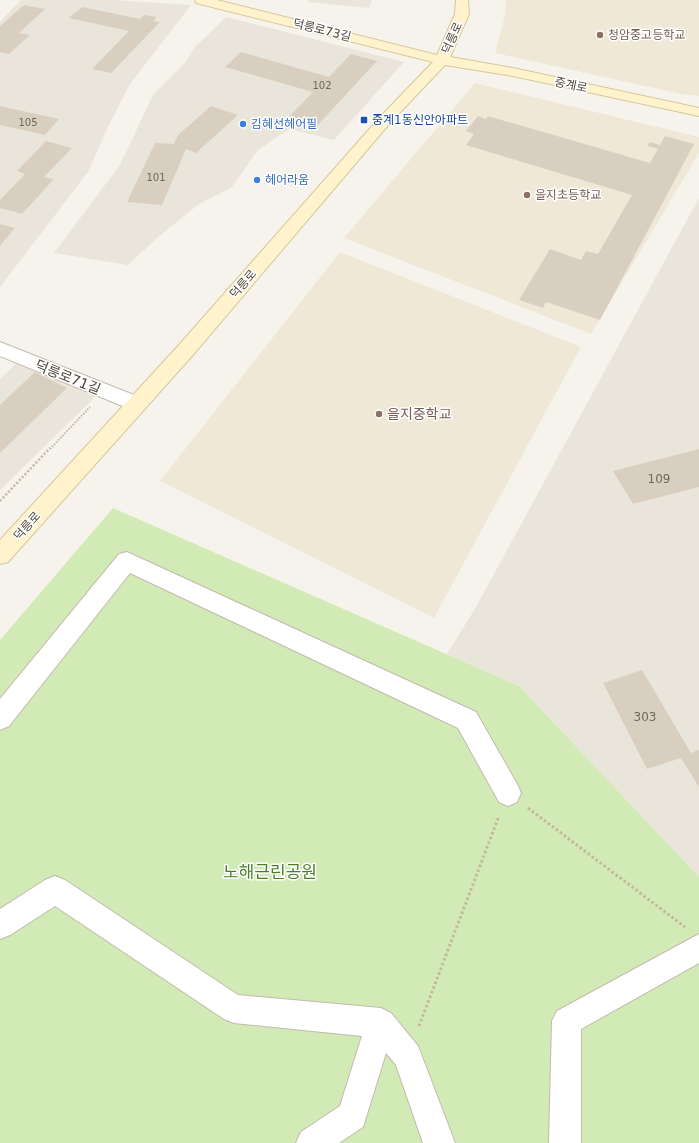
<svg xmlns="http://www.w3.org/2000/svg" width="699" height="1143" font-family="'DejaVu Sans','Noto Sans KR',sans-serif">
<rect width="100%" height="100%" fill="#f6f3ec"/>
<path fill="#eae5da" d="M21,0H112L191,5L130,84L107,129L88,172L0,287V22Z
M309,0H372L369,8L308,2Z
M226,17L404,62L334,140L289,129L258,150L231,188L199,204L158,237L128,265L54,253L120,165L153,95L185,63L194,48Z
M699,198V877L519,686L447,654L476,607Z
M19,361L96,396L0,490V379Z"/>
<path fill="#efe8d6" d="M506,0H699V96L681,94L495,53L505,16Z
M475,83L699,137V153L591,334L344,238Z
M340,252L581,347L434,618L160,481Z"/>
<path fill="#d2eab5" d="M113,508L519,686L699,877V1143H0V640Z"/>
<path fill="#d8cfc1" d="M24,5L45,9L19,33L30,35L9,54L0,52V26Z
M82,7L140,19L144,15L157,17L153,21L160,22L111,73L92,69L129,31L69,18Z
M241,52L329,77L351,54L377,61L316,127L287,119L313,92L225,67Z
M0,106L59,119L45,135L0,125Z
M211,106L238,115L196,153L186,149L162,205L127,202L155,143L174,144L178,135Z
M478,116L486,119L488,116L650,163L658,149L647,146L650,142L660,145L665,136L694,144L600,320L546,302L543,308L519,300L550,249L581,260L586,251L598,254L632,195L466,145L474,134L466,131Z
M46,141L72,148L44,177L54,179L22,214L0,208V200L25,174L17,171Z
M0,224L15,228L0,246Z
M35,372L67,388L0,453V405Z
M699,449V487L633,504L613,471Z
M642,670L691,753L699,750V787L681,758L647,769L603,683Z"/>
<g fill="none" stroke-linecap="round" stroke-linejoin="round">
<defs>
<path id="street" d="M0,342L144,399L147,404L144,409L137,411L130,409L0,356Z
M127,552L476,712L517,784L521,793L517,802L508,806L499,802L458,728L130,573L9,726L0,730V699L119,554Z
M55,876L65,880L238,995L381,1008L391,1013L418,1046L455,1143H423L396,1065L386,1053L363,1127L339,1143H296L301,1132L340,1106L362,1036L234,1023L224,1019L55,906L10,935L0,939V909L45,880Z
M699,934V963L581,1029V1143H549L552,1021L557,1011Z"/>
<path id="secondary" d="M195,0H217L437,55L455,14L456,0H468L469,14L450,57L513,68L699,108V116L513,76L445,65L390,123L192,356L8,562L0,564V540L178,346L380,117L433,62L196,3Z"/>
</defs>
<use href="#street" stroke="#c2bbae" stroke-width="2"/>
<use href="#secondary" stroke="#d6c79b" stroke-width="2"/>
<path stroke="#c4b79f" stroke-width="2" stroke-dasharray="1.5 1.5" stroke-linecap="butt" d="M50,449L90,407"/>
<path stroke="#c4b79f" stroke-width="2.5" stroke-dasharray="2 2" stroke-linecap="butt" d="M0,501L50,448"/>
<path stroke="#c4b79f" stroke-width="3" stroke-dasharray="2.5 2.5" stroke-linecap="butt" d="M528,808L685,927
M419,1026L499,816"/>
<use href="#street" fill="#fff" fill-rule="evenodd"/>
<use href="#secondary" fill="#fff3cd" fill-rule="evenodd"/>
</g>
<g fill="#8d6e63" stroke="#fff" stroke-width="1.5">
<circle cx="600" cy="35" r="4"/>
<circle cx="527" cy="195" r="4"/>
<circle cx="379" cy="414" r="4"/>
</g>
<rect fill="#1a4fb4" stroke="#fff" stroke-width="1.5" x="360" y="116" width="8" height="8" rx="2"/>
<g fill="#3f7fe0" stroke="#fff" stroke-width="1.5">
<circle cx="243" cy="124" r="4"/>
<circle cx="257" cy="180" r="4"/>
</g>
<g text-anchor="middle" stroke-width="3" stroke-linejoin="round" paint-order="stroke">
<g font-size="10" fill="#6e675b">
<text x="322" y="89">102</text>
<text x="28" y="126">105</text>
<text x="156" y="181">101</text>
</g>
<g font-size="12" fill="#4b4439" stroke="#fff">
<text transform="translate(322 30) rotate(14)" y="4">덕릉로73길</text>
<text transform="translate(452 38) rotate(-66)" y="4">덕릉로</text>
<text transform="translate(571 85) rotate(12)" y="4">중계로</text>
<text transform="translate(243 284) rotate(-49)" y="4">덕릉로</text>
<text transform="translate(27 526) rotate(-48)" y="4">덕릉로</text>
</g>
<g font-size="12" fill="#785e54" stroke="#fff" text-anchor="start">
<text x="608" y="39">청암중고등학교</text>
<text x="535" y="199">을지초등학교</text>
</g>
<g font-size="12" fill="#164399" stroke="#fff" text-anchor="start">
<text x="372" y="124">중계1동신안아파트</text>
</g>
<g font-size="12" fill="#366cbe" stroke="#fff" text-anchor="start">
<text x="251" y="128">김혜선헤어필</text>
<text x="265" y="184">헤어라움</text>
</g>
<g font-size="12" fill="#6e675b">
<text x="659" y="483">109</text>
<text x="645" y="721">303</text>
</g>
<g font-size="14" fill="#4b4439" stroke="#fff">
<text transform="translate(68 377) rotate(22)" y="5">덕릉로71길</text>
</g>
<g font-size="14" fill="#785e54" stroke="#fff" text-anchor="start">
<text x="387" y="419">을지중학교</text>
</g>
<g font-size="17" fill="#4a7f2a" stroke="#fff">
<text x="270" y="878">노해근린공원</text>
</g>
</g>
</svg>
